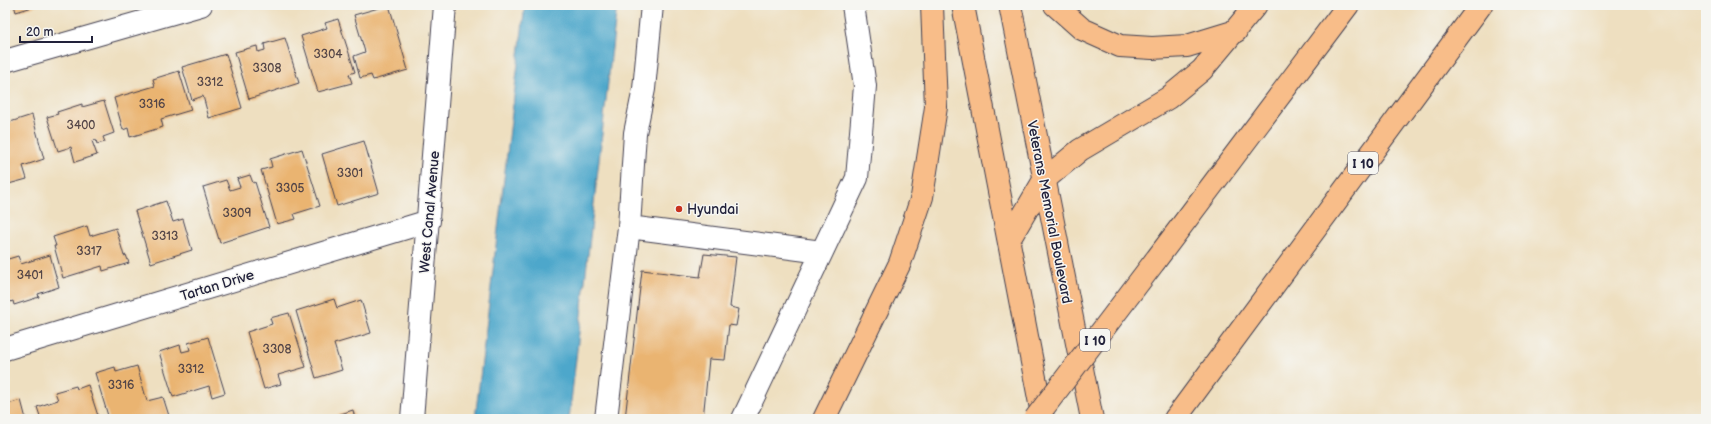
<svg xmlns="http://www.w3.org/2000/svg" width="1711" height="424" font-family="'Balsamiq Sans',sans-serif">
<rect width="100%" height="100%" fill="#f6f6f2"/>
<filter id="ink" filterUnits="userSpaceOnUse"><feTurbulence type="fractalNoise" baseFrequency=".025" numOctaves="2"/><feDisplacementMap in="SourceGraphic" scale="8" xChannelSelector="R" yChannelSelector="G"/><feConvolveMatrix kernelMatrix="1 2 1 2 8 2 1 2 1" color-interpolation-filters="sRGB"/></filter>
<filter id="wash" filterUnits="userSpaceOnUse"><feTurbulence type="fractalNoise" baseFrequency=".012" numOctaves="4" result="noise"/><feDisplacementMap in="SourceGraphic" scale="16" xChannelSelector="R" yChannelSelector="G"/><feGaussianBlur stdDeviation="0.9" result="paint"/><feColorMatrix in="noise" values="0 0 0 0 0 0 0 0 0 0 0 0 0 0 0 0 0 1.4 0 .05"/><feComposite in="paint" operator="in"/></filter>
<g filter="url(#wash)">
<rect width="100%" height="100%" fill="#eedfc0"/>
<path fill="#4ea7cb" stroke="#386483" d="M525,5H617L569,419H475Z"/>
<g id="blocks">
<path fill="#eab471" d="M14,5H39L16,12Z
M389,5L408,70L373,80L371,75L360,78L354,56L365,52L354,15Z
M338,19L355,72L349,74L352,83L318,92L301,36L327,28L325,23Z
M285,38L299,83L249,99L235,52L257,46L258,52L265,50L264,44Z
M226,54L242,108L209,118L203,96L192,100L182,67Z
M179,71L191,110L161,119L163,127L130,137L128,128L123,130L114,98L155,86L153,79Z
M104,101L114,133L103,137L105,142L97,144L96,140L92,141L97,155L75,162L71,147L58,151L47,117L58,114L57,112L82,104V107Z
M32,115L44,159L23,166L27,179L5,185V133L9,132L7,123Z
M364,141L379,193L337,206L322,154Z
M302,149L320,206L294,214L296,219L277,224L261,170L272,167L270,159Z
M250,175L253,183L255,182L269,227L220,243L203,187L226,180L230,190L240,187L237,179Z
M166,201L173,222L183,219L192,250L151,263L135,211Z
M87,226L90,236L116,228L124,256L126,255L129,263L103,271L102,266L63,278L54,246H56L53,237Z
M704,254L736,257L730,307L739,309L736,326L729,325L725,360L709,359L703,419H625L642,270L700,277Z
M50,255L59,287L38,294L39,297L14,305L13,301L5,304V260L18,256L21,264Z
M334,299L337,308L361,300L371,333L334,344L342,370L316,378L296,311Z
M289,313L306,367L278,375L281,384L264,389L247,332L272,324L270,318Z
M208,337L225,393L212,397L209,386L173,397L159,352L180,345L182,352L190,350L188,343Z
M137,366L147,401L163,397L170,419H109L95,373L115,367L116,372Z
M88,385L99,419H41L37,407L58,400L55,392L76,386L77,389Z
M21,400L26,419H5V405Z
M353,410L355,419H325Z"/>
</g>
</g>
<g filter="url(#ink)">
<use href="#blocks" fill-opacity="0" stroke="#413e4f" stroke-width="1"/>
<g fill="none" stroke-linecap="round" stroke-linejoin="round">
<defs>
<path id="minor" d="M652,5L644,89L635,133L629,227L822,252
M5,61L201,5
M5,349L429,221
M412,419L445,5
M606,419L629,227
M743,419L857,178L865,86L853,5"/>
<path id="major" d="M963,5L1043,419
M1010,5L1092,419"/>
<path id="highway" d="M1055,5L1082,29L1120,46L1152,48L1187,46L1236,31
M1009,240L1044,180L1080,150L1168,98L1202,70L1256,5
M1155,261L1348,5
M824,419L900,263L922,197L936,107L932,5
M1175,419L1481,5"/>
</defs>
<use href="#minor" stroke="#413e4f" stroke-width="24"/>
<use href="#major" stroke="#413e4f" stroke-width="24"/>
<use href="#highway" stroke="#413e4f" stroke-width="24"/>
<use href="#minor" stroke="#fff" stroke-width="22"/>
<use href="#major" stroke="#f8bd89" stroke-width="22"/>
<use href="#highway" stroke="#f8bd89" stroke-width="22"/>
<defs>
<path id="highway-bridge" d="M1035,419L1155,261"/>
</defs>
<use href="#highway-bridge" stroke="#413e4f" stroke-width="24" stroke-linecap="butt"/>
<use href="#highway-bridge" stroke="#f8bd89" stroke-width="22"/>
</g>
</g>
<circle fill="#c8321e" stroke="#f6f6f2" stroke-width="1.5" cx="679" cy="209" r="4"/>
<g text-anchor="middle" stroke-width="3" stroke-linejoin="round" paint-order="stroke">
<g font-size="12" fill="#544648">
<text x="328" y="58">3304</text>
<text x="267" y="72">3308</text>
<text x="210" y="86">3312</text>
<text x="152" y="108">3316</text>
<text x="81" y="129">3400</text>
<text x="350" y="177">3301</text>
<text x="290" y="192">3305</text>
<text x="237" y="217">3309</text>
<text x="165" y="240">3313</text>
<text x="89" y="255">3317</text>
<text x="30" y="279">3401</text>
<text x="277" y="353">3308</text>
<text x="191" y="373">3312</text>
<text x="121" y="389">3316</text>
</g>
<g fill="#f6f6f2" stroke="#626272" stroke-width="1">
<rect x="1348" y="152" width="30" height="22" rx="3"/>
<rect x="1080" y="329" width="30" height="22" rx="3"/>
</g>
<g font-size="13" font-weight="bold" fill="#22223b">
<text x="1363" y="168">I 10</text>
<text x="1095" y="345">I 10</text>
</g>
<g font-size="14" fill="#22223b" stroke="#f6f6f2" text-anchor="start">
<text x="687" y="214">Hyundai</text>
</g>
<g font-size="14" fill="#22223b" stroke="#f6f6f2">
<text transform="translate(429 212) rotate(-85)" y="5">West Canal Avenue</text>
<text transform="translate(1050 212) rotate(79)" y="5">Veterans Memorial Boulevard</text>
<text transform="translate(217 285) rotate(-17)" y="5">Tartan Drive</text>
</g>
</g>
<rect width="1711" height="424" fill="none" stroke="#f6f6f2" stroke-width="20"/>
<path d="M20 36v6h72v-6" fill="none" stroke="#22223b" stroke-width="2"/>
<text x="26" y="36" font-size="12" fill="#22223b" stroke="#f6f6f2" stroke-width="3" paint-order="stroke">20 m</text>
</svg>
